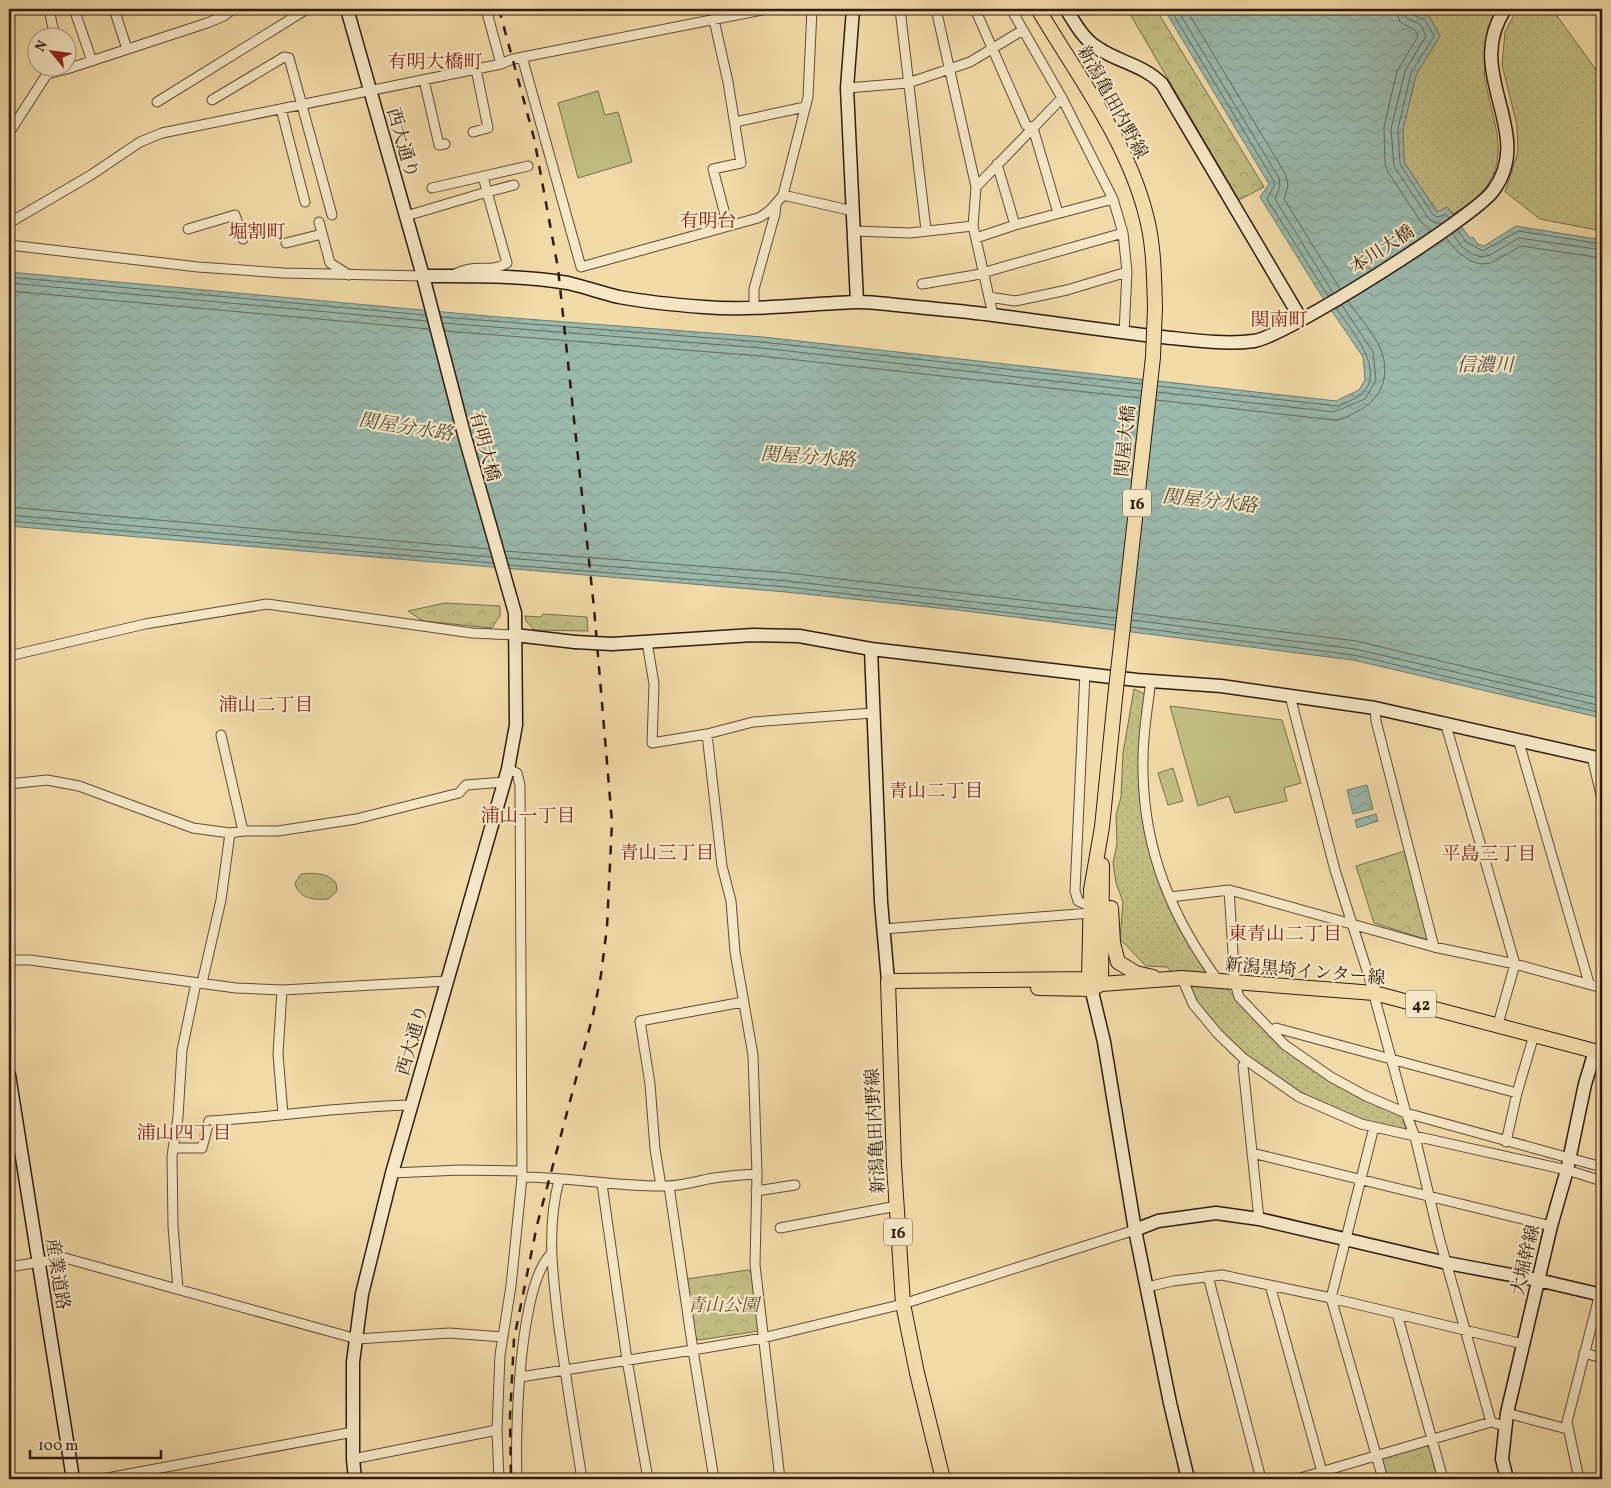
<svg xmlns="http://www.w3.org/2000/svg" width="1611" height="1488" font-family="Vollkorn,'Noto Serif JP',serif">
<defs>
<pattern id="grass-dots" width="8" height="8" patternUnits="userSpaceOnUse" patternTransform="scale(1.25)"><rect width="8" height="8" fill="#c2be83"/><path d="M2 2h.1M6 6h.1" fill="none" stroke="#a7a370" stroke-width="1.8" stroke-linecap="round"/></pattern>
<pattern id="park-crowns" width="20" height="18" patternUnits="userSpaceOnUse" patternTransform="scale(1.25)"><rect width="20" height="18" fill="#c2be83"/><path d="M2 6a3 3 0 1 1 6 0M12 15a3 3 0 1 1 6 0" fill="none" stroke="#a7a370"/></pattern>
<pattern id="water-waves" width="16" height="10" patternUnits="userSpaceOnUse" patternTransform="scale(1.25)"><rect width="16" height="10" fill="#9bbaad"/><path d="M0 5q4-4 8 0t8 0" fill="none" stroke="#869f94"/></pattern>
</defs>
<rect width="100%" height="100%" fill="#f1dba8"/>
<filter id="stains"><feTurbulence type="fractalNoise" baseFrequency=".004" numOctaves="4"/><feColorMatrix values="0 0 0 0 .2 0 0 0 0 .09 0 0 0 0 .02 0 0 0 .5 -.17"/></filter>
<radialGradient id="worn" r=".72"><stop offset=".6" stop-color="#630" stop-opacity="0"/><stop offset="1" stop-color="#630" stop-opacity=".3"/></radialGradient>
<path fill="url(#grass-dots)" stroke="#786c4a" d="M1410,9H1498C1491,18 1487,34 1486,45C1485,58 1483,71 1486,84C1493,123 1513,162 1478,196C1471,203 1461,209 1453,214L1447,207L1438,213L1404,162L1403,129L1416,75L1440,36L1429,16Z
M1517,9H1552L1602,78V231L1540,219L1505,192L1518,152L1517,125L1502,65L1505,32Z
M1134,689L1147,695L1142,742L1157,872L1177,923L1203,965L1282,1044L1403,1114L1406,1131L1350,1117L1287,1085L1261,1068L1233,1043L1197,1005L1167,967L1146,966L1120,939L1123,902L1116,883L1113,863L1117,844L1116,815L1121,797L1123,753Z"/>
<path fill="url(#park-crowns)" stroke="#786c4a" d="M1127,9H1156L1264,187L1239,200Z
M445,603L500,606V616L492,628L423,621L408,611Z
M543,614L587,617L588,631L534,630L526,621L525,616L541,617Z
M1405,851L1428,940L1374,923L1356,866Z
M301,874C313,873 327,872 336,883L337,891L328,899C315,900 298,899 295,883Z
M748,1270L751,1272L759,1331L699,1340L696,1339L687,1279Z
M1425,1443L1429,1446L1438,1479H1387L1382,1461L1385,1456Z"/>
<path fill="#c2be83" stroke="#786c4a" d="M598,91L605,115L618,112L632,162L578,178L558,103Z
M1170,706L1282,720L1301,783L1284,788L1287,801L1235,813L1229,796L1198,806Z
M1173,768L1183,801L1168,805L1158,773Z"/>
<path fill="url(#water-waves)" stroke="#707a6f" d="M1164,9H1410L1429,16L1440,36L1416,75L1403,129L1404,162L1437,212L1447,207L1470,238L1473,237L1478,244L1484,246L1516,226L1602,240V718L1353,660L966,611L786,592L9,526V272L487,316L763,337L1336,401L1359,390L1365,380L1363,357L1321,295L1260,197L1269,184Z
M1367,785L1373,809L1353,814L1347,790Z
M1376,814L1378,821L1357,828L1355,820Z"/>
<g fill="none" stroke-linecap="round" stroke-linejoin="round">
<path stroke="#656a5f" stroke-width="1" d="M1170,9L1274,181V186L1267,199L1328,296
M1177,9L1279,178L1280,186L1275,199L1333,293
M1186,9L1286,175L1288,186L1284,199L1340,289
M1396,9L1400,22L1416,31L1418,36L1397,71L1384,127L1385,164L1388,172L1421,222L1431,230
M1404,9L1406,18L1421,25L1426,36L1405,71L1391,129L1394,166L1429,219L1435,223H1441
M1410,9L1413,15L1425,20L1434,36L1411,73L1398,129L1400,164L1433,215L1438,217L1446,214L1449,218
M1458,230L1466,242L1483,251L1518,231L1602,244
M1453,234L1462,247L1472,254L1482,257L1490,255L1519,238L1602,250
M1446,238L1459,253L1471,261L1481,264L1491,263L1521,246L1602,258
M9,277L425,315
M9,283L427,321
M9,291L429,329
M441,317L762,342L1142,384
M443,323L762,348L1141,391
M445,331L761,356L1140,398
M1158,386L1338,406C1345,402 1357,399 1362,394C1387,370 1350,328 1336,308
M1157,392L1334,412L1365,399L1376,380L1373,352L1342,305
M1156,400L1334,420C1342,420 1349,416 1356,412C1381,400 1391,377 1381,350C1374,333 1358,316 1348,301
M9,507L489,549
M9,515L491,557
M9,521L493,563
M505,551L788,573L1117,611
M507,558L787,581L1116,618
M509,565L787,587L1115,625
M1133,613L1356,641L1602,699
M1132,620L1355,649L1602,706
M1131,627L1354,655L1602,713"/>
<defs>
<path id="street" d="M49,9L55,38
M74,9L92,61
M114,9L127,49
M486,9L501,64
M900,9L926,230
M936,9L976,187L973,226L993,315
M975,9L1026,125L1033,128L1058,213
M714,20L728,82L741,163L713,169L728,226
M522,57L581,267L758,218C769,213 775,205 783,195L808,97L812,9
M424,80L439,145L445,144
M847,88L908,83L970,62L1023,30
M212,100L284,57L289,58L332,215
M157,102L307,9
M281,109L305,202
M735,122L805,107
M473,132L488,128L476,69
M9,133L47,74L67,69L207,23L224,16L233,9
M997,164L1015,225
M483,176L487,192L514,185
M976,187L1062,98
M432,188L528,166
M783,195L853,211
M406,216L487,192L507,263C490,274 473,262 452,276
M319,222L330,263L349,275
M9,223L91,175L140,142L162,133L501,64L513,59L767,9
M188,229L235,215L243,239
M854,231L910,233L973,226
M976,238L1015,225L1113,199
M286,243L322,234
M9,245L198,267L283,273L423,276
M922,284L975,275L1123,233
M989,297L1015,301L1067,290L1127,272L1123,233L1113,199L1062,98L1011,9
M754,308V289L775,214L776,204
M1124,333L1127,272
M647,642L654,684L652,743L707,734L753,722L872,713
M9,656L145,624L267,604L472,633L515,635
M1085,673L1075,891L1078,901L1091,907
M1151,680C1147,711 1142,741 1143,771C1144,851 1172,918 1219,982
M1290,696L1335,870L1369,977L1406,1113L1415,1137L1439,1237L1491,1422
M1375,708L1376,721L1434,947
M1445,722L1515,964L1498,1024
M707,734L722,866L731,901L735,952L753,1055L757,1174L755,1265L780,1479
M221,735L243,831
M1518,739L1589,983
M1592,757L1602,799
M9,784L47,780L79,786L193,828L230,833L243,831H278L356,819L459,793L466,785L504,782
M1229,890L1235,983L1239,997L1285,1045L1331,1077L1366,1096L1406,1113L1602,1167
M1170,897L1229,890L1237,892L1434,947L1515,964L1602,988
M883,929L1091,913
M9,960H30L236,988L282,990L447,981
M1182,978L1193,1004L1218,1034L1243,1058L1299,1097L1361,1124L1567,1170L1602,1181
M202,983L221,900L230,833
M282,990L278,1054L283,1115
M1272,1032L1276,1028L1517,1093
M1247,1061L1243,1066L1259,1219
M1374,1127L1331,1298L1383,1479
M1506,1142L1517,1093L1534,1035
M173,1148H202L209,1121C277,1117 344,1106 412,1105
M1252,1153L1551,1226
M392,1173L460,1170L522,1171
M522,1177C570,1177 618,1187 666,1186C680,1186 695,1182 708,1179C724,1176 740,1175 757,1174
M559,1180C546,1230 553,1277 559,1328C566,1378 574,1429 582,1479
M602,1184L627,1360L648,1479
M661,1186L655,1149L650,1084L640,1021L743,1002
M669,1186L693,1350L763,1338L903,1304L1135,1230
M756,1191L795,1185
M780,1228L897,1206
M9,1267L65,1258L357,1339L449,1333L503,1337
M1208,1276L1261,1479
M1270,1285L1324,1479
M1147,1287L1173,1281L1222,1275L1331,1298L1523,1344
M178,1289L173,1226L172,1156L178,1117L182,1050L196,983
M1397,1314L1443,1479
M1584,1353L1602,1358
M520,1377L693,1350L714,1479
M1507,1413L1567,1429
M353,1459L497,1430
M102,1479L353,1432
M499,1479L497,1430L500,1355L511,1286L522,1177L520,785L517,773L508,769
M517,1479C515,1431 519,1288 550,1255
M1297,1479L1491,1422L1505,1426
M1579,1479L1567,1422L1602,1285"/>
<path id="secondary" d="M347,9L423,276L464,434L515,613L516,725L508,769L392,1173L362,1294L353,1362V1459L355,1479
M853,9L847,88L857,302
M1066,9C1075,23 1083,39 1098,48C1118,62 1144,65 1162,84L1301,319
M423,276C471,276 521,275 568,283C585,287 602,293 619,297C646,302 676,305 704,307C754,311 805,304 855,302C872,301 890,305 907,306C936,309 964,311 993,315C1049,322 1106,331 1162,337C1192,340 1225,345 1254,341C1285,337 1474,217 1493,191C1537,132 1462,74 1505,9
M515,635L575,642
M612,644L753,635L799,636L871,649L1137,680L1221,686L1375,708L1602,759
M871,649L881,902L888,981
M1089,979L1104,1042L1135,1230L1170,1403L1188,1479
M9,1075L73,1479
M1135,1230L1158,1221L1216,1213L1259,1219L1447,1263L1538,1280L1602,1295
M1507,1479L1502,1459L1507,1413L1551,1226L1567,1170L1585,1084L1595,1051"/>
<path id="primary" d="M1038,9C1077,75 1127,140 1146,215C1154,245 1154,276 1155,307
M1111,908L1113,943L1118,962L1136,973L1153,977
M1089,979L1091,890L1102,827L1115,698
M1101,984L1102,865
M1038,988L1092,989L1101,984
M943,1479L917,1373L903,1304L894,1165L888,981L1089,979L1101,984L1182,978L1374,993L1602,1053"/>
</defs>
<use href="#street" stroke="#604a37" stroke-width="11"/>
<use href="#secondary" stroke="#2f1a11" stroke-width="15"/>
<use href="#primary" stroke="#2f1a11" stroke-width="16"/>
<use href="#street" stroke="#f6e8c6" stroke-width="9"/>
<use href="#secondary" stroke="#f6e8c6" stroke-width="12"/>
<use href="#primary" stroke="#f1dba8" stroke-width="14"/>
<path stroke="#2f1a11" stroke-width="2.5" stroke-dasharray="9 9" stroke-linecap="butt" d="M499,9L534,138L558,268L594,608L612,822L607,927L601,975L593,1015L537,1225L514,1339L510,1417L511,1479"/>
<defs>
<path id="secondary-bridge" d="M575,642L612,644"/>
<path id="primary-bridge" d="M1115,698L1153,357L1155,307"/>
</defs>
<use href="#secondary-bridge" stroke="#2f1a11" stroke-width="15" stroke-linecap="butt"/>
<use href="#primary-bridge" stroke="#2f1a11" stroke-width="16" stroke-linecap="butt"/>
<use href="#secondary-bridge" stroke="#f6e8c6" stroke-width="12"/>
<use href="#primary-bridge" stroke="#f1dba8" stroke-width="14"/>
</g>
<g text-anchor="middle" stroke-width="4.5" stroke-linejoin="round" paint-order="stroke">
<g fill="#f6e8c6" stroke="#6b5847" stroke-width="1">
<rect x="1123" y="489.5" width="28" height="27" rx="4"/>
<rect x="1406" y="990.5" width="30" height="27" rx="4"/>
<rect x="884" y="1218.5" width="28" height="27" rx="4"/>
</g>
<g font-size="16" font-weight="bold" fill="#2f1a11">
<text x="1137" y="509">16</text>
<text x="1421" y="1010">42</text>
<text x="898" y="1238">16</text>
</g>
<g font-size="18" fill="#2f1a11" stroke="#f6e8c6">
<text transform="translate(1113 102) rotate(61)" y="6">新潟亀田内野線</text>
<text transform="translate(403 143) rotate(74)" y="6">西大通り</text>
<text transform="translate(1382 249) rotate(-33)" y="6">本川大橋</text>
<text transform="translate(1125 441) rotate(-84)" y="6">関屋大橋</text>
<text transform="translate(485 446) rotate(75)" y="6">有明大橋</text>
<text transform="translate(1305 971) rotate(5)" y="6">新潟黒埼インター線</text>
<text transform="translate(412 1040) rotate(-74)" y="6">西大通り</text>
<text transform="translate(875 1131) rotate(-93)" y="6">新潟亀田内野線</text>
<text transform="translate(1525 1260) rotate(-77)" y="6">大堀幹線</text>
<text transform="translate(58 1274) rotate(81)" y="6">産業道路</text>
</g>
<g font-size="18" font-style="italic" fill="#5b4b33" stroke="#f6e8c6">
<text x="723" y="1311">青山公園</text>
</g>
<g font-size="19" fill="#7a1f14" stroke="#f6e8c6">
<text x="435" y="68">有明大橋町</text>
<text x="708" y="227">有明台</text>
<text x="257" y="238">堀割町</text>
<text x="1279" y="326">関南町</text>
<text x="266" y="711">浦山二丁目</text>
<text x="936" y="797">青山二丁目</text>
<text x="528" y="822">浦山一丁目</text>
<text x="667" y="859">青山三丁目</text>
<text x="1489" y="860">平島三丁目</text>
<text x="1285" y="940">東青山二丁目</text>
<text x="184" y="1139">浦山四丁目</text>
</g>
<g font-size="19" font-style="italic" fill="#4f4a40" stroke="#f6e8c6">
<text x="1485" y="371">信濃川</text>
<text transform="translate(406 426) rotate(9)" y="7">関屋分水路</text>
<text transform="translate(808 456) rotate(4)" y="7">関屋分水路</text>
<text transform="translate(1210 500) rotate(6)" y="7">関屋分水路</text>
</g>
</g>
<rect width="1611" height="1488" fill="none" stroke="#f1dba8" stroke-width="30"/>
<rect x="10" y="10" width="1591" height="1468" fill="none" stroke="#2f1a11" stroke-width="2.5"/>
<rect x="15" y="15" width="1581" height="1458" fill="none" stroke="#2f1a11"/>
<g transform="translate(52 52) rotate(299)"><circle r="24" fill="#f6e8c6" stroke="#a6967e"/>
<path d="M0-4L9 19L0 12L-9 19Z" fill="#8f2418"/>
<text y="-8" font-size="14" font-weight="bold" text-anchor="middle" fill="#2f1a11">N</text>
</g>
<path d="M30 1450v8h131v-8" fill="none" stroke="#2f1a11" stroke-width="2.5"/>
<text x="38" y="1450" font-size="15" fill="#2f1a11" stroke="#f6e8c6" stroke-width="4" paint-order="stroke">100 m</text>
<rect width="100%" height="100%" filter="url(#stains)"/>
<rect width="100%" height="100%" fill="url(#worn)"/>
</svg>
